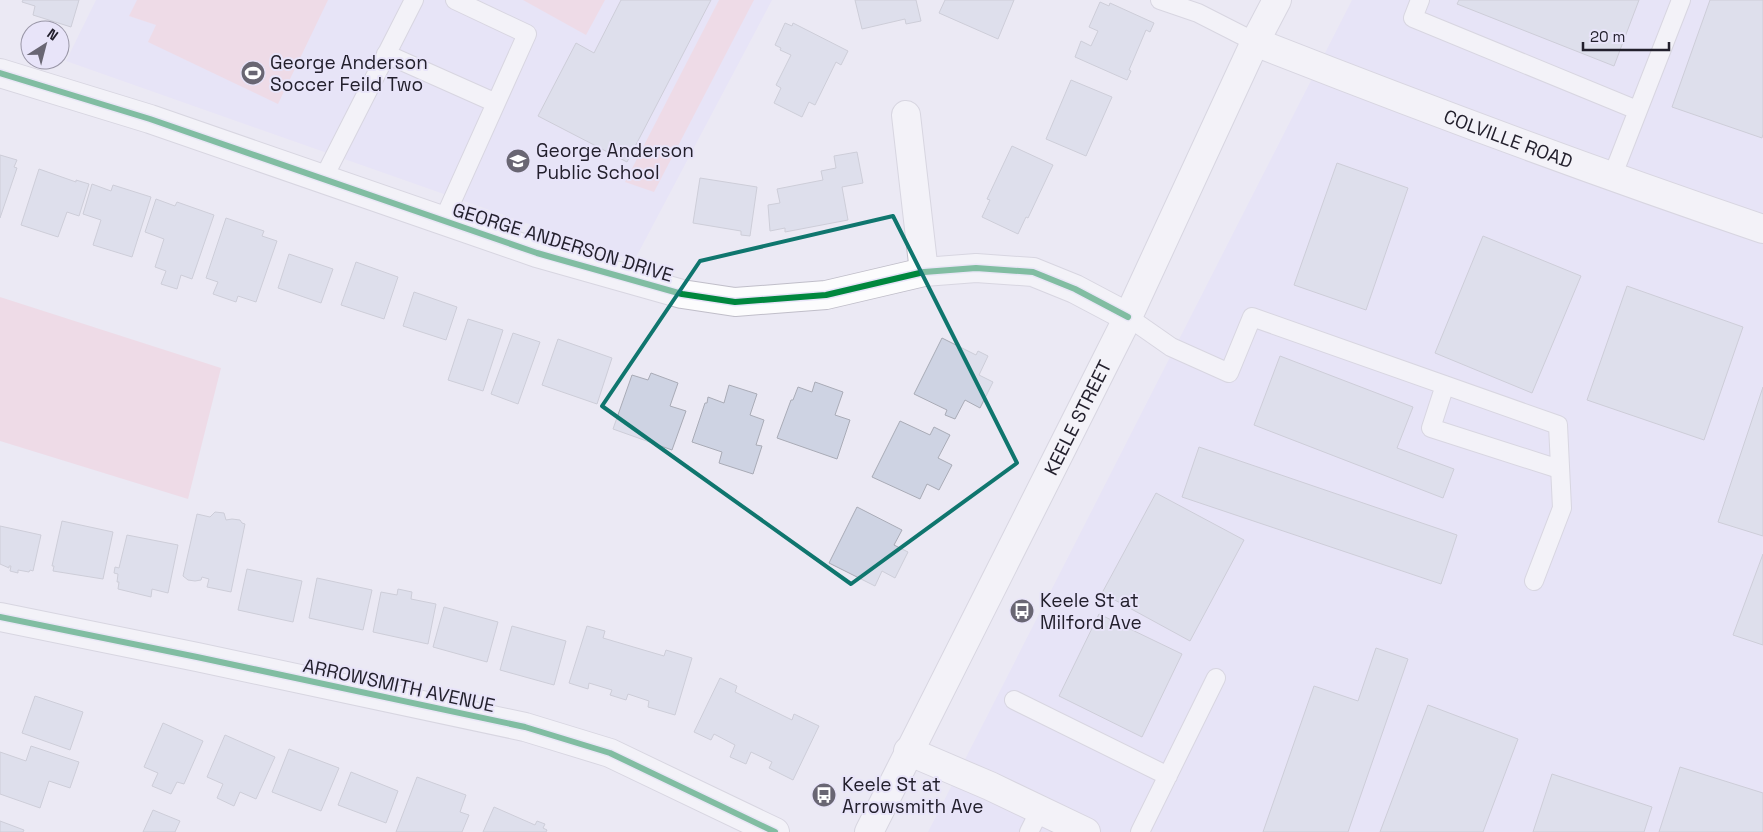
<svg xmlns="http://www.w3.org/2000/svg" width="1763" height="832" font-family="'Space Grotesk',sans-serif">
<rect width="100%" height="100%" fill="#ebe9f4"/>
<path fill="#e3ddfa" d="M96,0H772L634,261L66,61Z
M1352,0H1763V832H928Z"/>
<path fill="#f1cbd8" d="M137,0H328L278,104L148,42L156,25L129,16Z
M523,0H605L586,35Z
M719,0H754L654,192L625,182Z
M0,297L221,368L188,499L0,441Z"/>
<path fill="#ced3e3" stroke="#a9abb6" d="M23,0H79L71,27L33,15L35,6L22,2Z
M621,0H711L627,162L538,116L576,43L594,53Z
M855,0H916L921,21L906,24L905,19L862,29Z
M945,0H1014L998,39L939,13Z
M1459,0H1639L1614,66L1457,4Z
M1710,0H1763V134L1762,138L1672,107Z
M1100,2L1109,6L1110,3L1154,23L1150,32L1146,30L1129,70L1131,71L1127,80L1075,57L1081,41L1091,46L1098,31L1089,27Z
M785,23L792,26L793,23L848,51L841,65L836,62L815,105L809,102L802,117L774,103L781,88L776,85L791,55L780,50L781,48L775,45Z
M1071,80L1112,97L1086,156L1046,139Z
M1012,146L1053,165L1028,218L1026,217L1018,234L982,217L990,200L987,199Z
M857,152L863,183L842,187L848,220L785,232V228L770,231L768,205L780,203L777,189L823,180L821,171L836,168L834,156Z
M0,155L17,160L14,167L17,168L0,218Z
M1337,163L1408,188L1366,310L1294,285Z
M39,169L76,182V180L89,184L79,216L67,212L58,237L21,225Z
M700,178L757,187L750,236L741,235V231L693,223Z
M92,184L111,191L113,185L151,197L132,257L93,245L101,220L83,214Z
M156,199L175,206L177,202L214,215L192,279L181,275L177,289L161,284L166,271L155,267L164,239L145,232Z
M226,218L264,231L262,236L277,241L256,302L238,296L236,302L213,294L218,282L206,278Z
M1483,236L1581,276L1532,393L1435,353Z
M289,254L333,269L321,303L278,288Z
M356,262L398,277L384,319L341,305Z
M1627,286L1743,327L1704,440L1587,400Z
M414,292L457,307L446,340L403,326Z
M468,319L503,330L483,391L448,380Z
M513,333L540,342L518,404L491,394Z
M942,338L976,355L978,351L988,356L979,375L993,382L980,408L965,400L955,419L945,415L947,410L914,394Z
M558,339L612,358L597,404L542,385Z
M1280,356L1413,407L1397,448L1454,469L1443,498L1254,425Z
M651,373L678,383L670,406L686,411L672,450L613,429L632,375L648,380Z
M815,382L843,392L835,415L850,420L837,459L777,438L791,400H793L798,387L812,392Z
M729,385L757,394L750,415L764,420L756,445L762,446L753,474L719,463L722,452L692,442L705,403H707L708,397L724,403Z
M1763,387V536L1718,522Z
M900,421L930,435L934,427L950,435L938,458L952,465L939,490L927,484L920,499L872,477Z
M1199,447L1457,535L1441,584L1182,497Z
M1156,493L1244,540L1190,641L1102,593Z
M857,507L902,530L894,545L908,552L895,578L882,571L875,586L829,563Z
M215,512L224,513L226,520L232,519L240,520L242,523L245,524L231,592L207,587L209,579L202,577L201,580L195,581L188,580L183,576L197,514L210,517Z
M62,521L113,532L103,579L53,571L54,566H52Z
M0,526L41,535L33,571L30,570L29,572L18,570V573L10,571L11,566H9V568L0,564Z
M127,535L178,545L168,593L152,589L151,597L118,589L119,582H117L118,574L114,573L115,567L119,568Z
M1763,554V645L1733,635Z
M247,569L302,581L293,622L238,610Z
M317,578L372,590L363,630L309,618Z
M398,589L412,592L411,599L436,604L428,644L373,632L381,592L397,595Z
M444,607L498,622L487,662L433,647Z
M1099,614L1182,654L1142,737L1059,696Z
M512,626L566,641L554,685L500,670Z
M587,626L605,631L603,638L664,656L666,650L692,658L675,715L648,707L649,701L628,694L626,700L610,695L612,690L589,683L588,689L569,683Z
M1376,648L1408,659L1348,832H1263L1314,686L1358,701Z
M720,678L737,686L735,692L792,720L794,714L819,726L793,780L769,768L772,762L751,752L746,764L730,757L735,745L714,734L711,740L694,732Z
M35,696L83,712L70,750L22,733Z
M1428,705L1518,739L1483,832H1380Z
M163,723L203,741L184,784L177,782L171,794L152,786L158,773L144,767Z
M225,735L275,757L256,799L240,792L234,806L217,798L223,784L207,777Z
M31,746L79,762L70,788L49,781L40,808L0,794V752L26,761Z
M289,749L339,768L321,811L272,792Z
M1680,767L1763,793V832H1659Z
M351,772L398,791L386,823L338,805Z
M1552,774L1652,807L1644,832H1533Z
M417,777L466,795L460,812L469,815L462,832H396Z
M494,807L535,825L537,821L545,824L543,828L547,830L546,832H483Z
M153,810L180,821L175,832H143Z
M0,821L24,830L23,832H0Z"/>
<g fill="none" stroke-linecap="round" stroke-linejoin="round">
<defs>
<path id="service" d="M1160,0L1198,13L1255,42
M1420,0L1413,18L1637,110
M386,54L496,103
M1612,177L1681,0
M323,179L414,0
M443,221L527,34L455,0
M1128,317L1171,347L1229,373L1252,317L1558,425L1562,508L1534,581
M1445,385L1431,428L1559,469
M1014,700L1168,776
M1029,832L1040,810
M1140,832L1216,678"/>
<g id="minor">
<path id="s1" d="M1255,42C1423,108 1592,171 1763,229"/>
<path d="M0,73L150,119L537,253L682,294L735,302L826,295L924,272L976,268L1033,272L1075,289L1128,317"/>
<path d="M906,115L924,272"/>
<path d="M0,617L197,657L525,727L610,753L775,832"/>
<path d="M908,751L990,786L1086,832"/>
</g>
<g id="secondary">
<path id="s2" d="M869,832L1128,317L1255,42L1277,0"/>
</g>
</defs>
<use href="#service" stroke="#c0bec9" stroke-width="20"/>
<use href="#minor" stroke="#c0bec9" stroke-width="30"/>
<use href="#secondary" stroke="#c0bec9" stroke-width="30"/>
<use href="#service" stroke="#fcfcfd" stroke-width="18"/>
<use href="#minor" stroke="#fcfcfd" stroke-width="28"/>
<use href="#secondary" stroke="#fcfcfd" stroke-width="28"/>
<defs>
<path id="cycleway" d="M0,73L150,119L537,253L682,294L735,302L826,295L924,272L976,268L1033,272L1075,289L1128,317
M0,617L197,657L525,727L610,753L775,832"/>
</defs>
<use href="#cycleway" stroke="#e8e4f9" stroke-width="9"/>
<use href="#cycleway" stroke="#00873e" stroke-width="6"/>
</g>
<path d="M0 0H1763V832H0ZM893,216L1017,463L851,584L602,406L700,261Z" fill="#ebe9f4" fill-opacity=".55" fill-rule="evenodd"/>
<path fill="none" stroke="#0f766e" stroke-width="4" stroke-linejoin="round" d="M893,216L1017,463L851,584L602,406L700,261Z"/>
<defs>
<symbol id="stadium-disc" viewBox="-11 -11 22 22"><circle r="9.5" fill="#696673" stroke="#e8e4f9"/><path d="M0-5a6.5 5 0 1 0 0 10a6.5 5 0 1 0 0-10ZM-3.5-1.8h7v3.6h-7Z" fill="#fff"/></symbol>
<symbol id="school-disc" viewBox="-11 -11 22 22"><circle r="9.5" fill="#696673" stroke="#e8e4f9"/><path d="M0-5L7-2L0 1L-7-2ZM-4 1L0 2.5L4 1V4Q0 6-4 4Z" fill="#fff"/></symbol>
<symbol id="bus-disc" viewBox="-11 -11 22 22"><circle r="9.5" fill="#696673" stroke="#e8e4f9"/><path d="M-5-6H5V4H4V6H2V4H-2V6H-4V4H-5ZM-3.5-4V0h7V-4ZM-3.5 1.2v1.5H-2V1.2ZM2 1.2v1.5H3.5V1.2Z" fill="#fff"/></symbol>
</defs>
<g fill-rule="evenodd">
<use href="#stadium-disc" x="239" y="59" width="28" height="28"/>
<use href="#school-disc" x="504" y="147" width="28" height="28"/>
<use href="#bus-disc" x="1008" y="597" width="28" height="28"/>
<use href="#bus-disc" x="810" y="781" width="28" height="28"/>
</g>
<g text-anchor="middle" stroke-width="4" stroke-linejoin="round" paint-order="stroke">
<g font-size="19" fill="#23202d" stroke="#e8e4f9" text-anchor="start">
<text x="270" y="69">George Anderson<tspan x="270" dy="22">Soccer Feild Two</tspan></text>
<text x="536" y="157">George Anderson<tspan x="536" dy="22">Public School</tspan></text>
<text x="1040" y="607">Keele St at<tspan x="1040" dy="22">Milford Ave</tspan></text>
<text x="842" y="791">Keele St at<tspan x="842" dy="22">Arrowsmith Ave</tspan></text>
</g>
<g font-size="19" fill="#23202d" stroke="#e8e4f9">
<text dy="7" stroke="none"><textPath href="#s1" startOffset="271">COLVILLE ROAD</textPath></text>
<text transform="translate(563 242) rotate(17)" y="7">GEORGE ANDERSON DRIVE</text>
<text dy="7" stroke="none"><textPath href="#s2" startOffset="464">KEELE STREET</textPath></text>
<text transform="translate(399 685) rotate(12)" y="7">ARROWSMITH AVENUE</text>
</g>
</g>
<g transform="translate(45 45) rotate(36)"><circle r="24" fill="#e8e4f9" stroke="#9996a7"/>
<path d="M0-4L9 19L0 12L-9 19Z" fill="#696673"/>
<text y="-8" font-size="14" font-weight="bold" text-anchor="middle" fill="#23202d">N</text>
</g>
<path d="M1583 42v8h86v-8" fill="none" stroke="#23202d" stroke-width="2.5"/>
<text x="1590" y="42" font-size="15" fill="#23202d" stroke="#e8e4f9" stroke-width="4" paint-order="stroke">20 m</text>
</svg>
